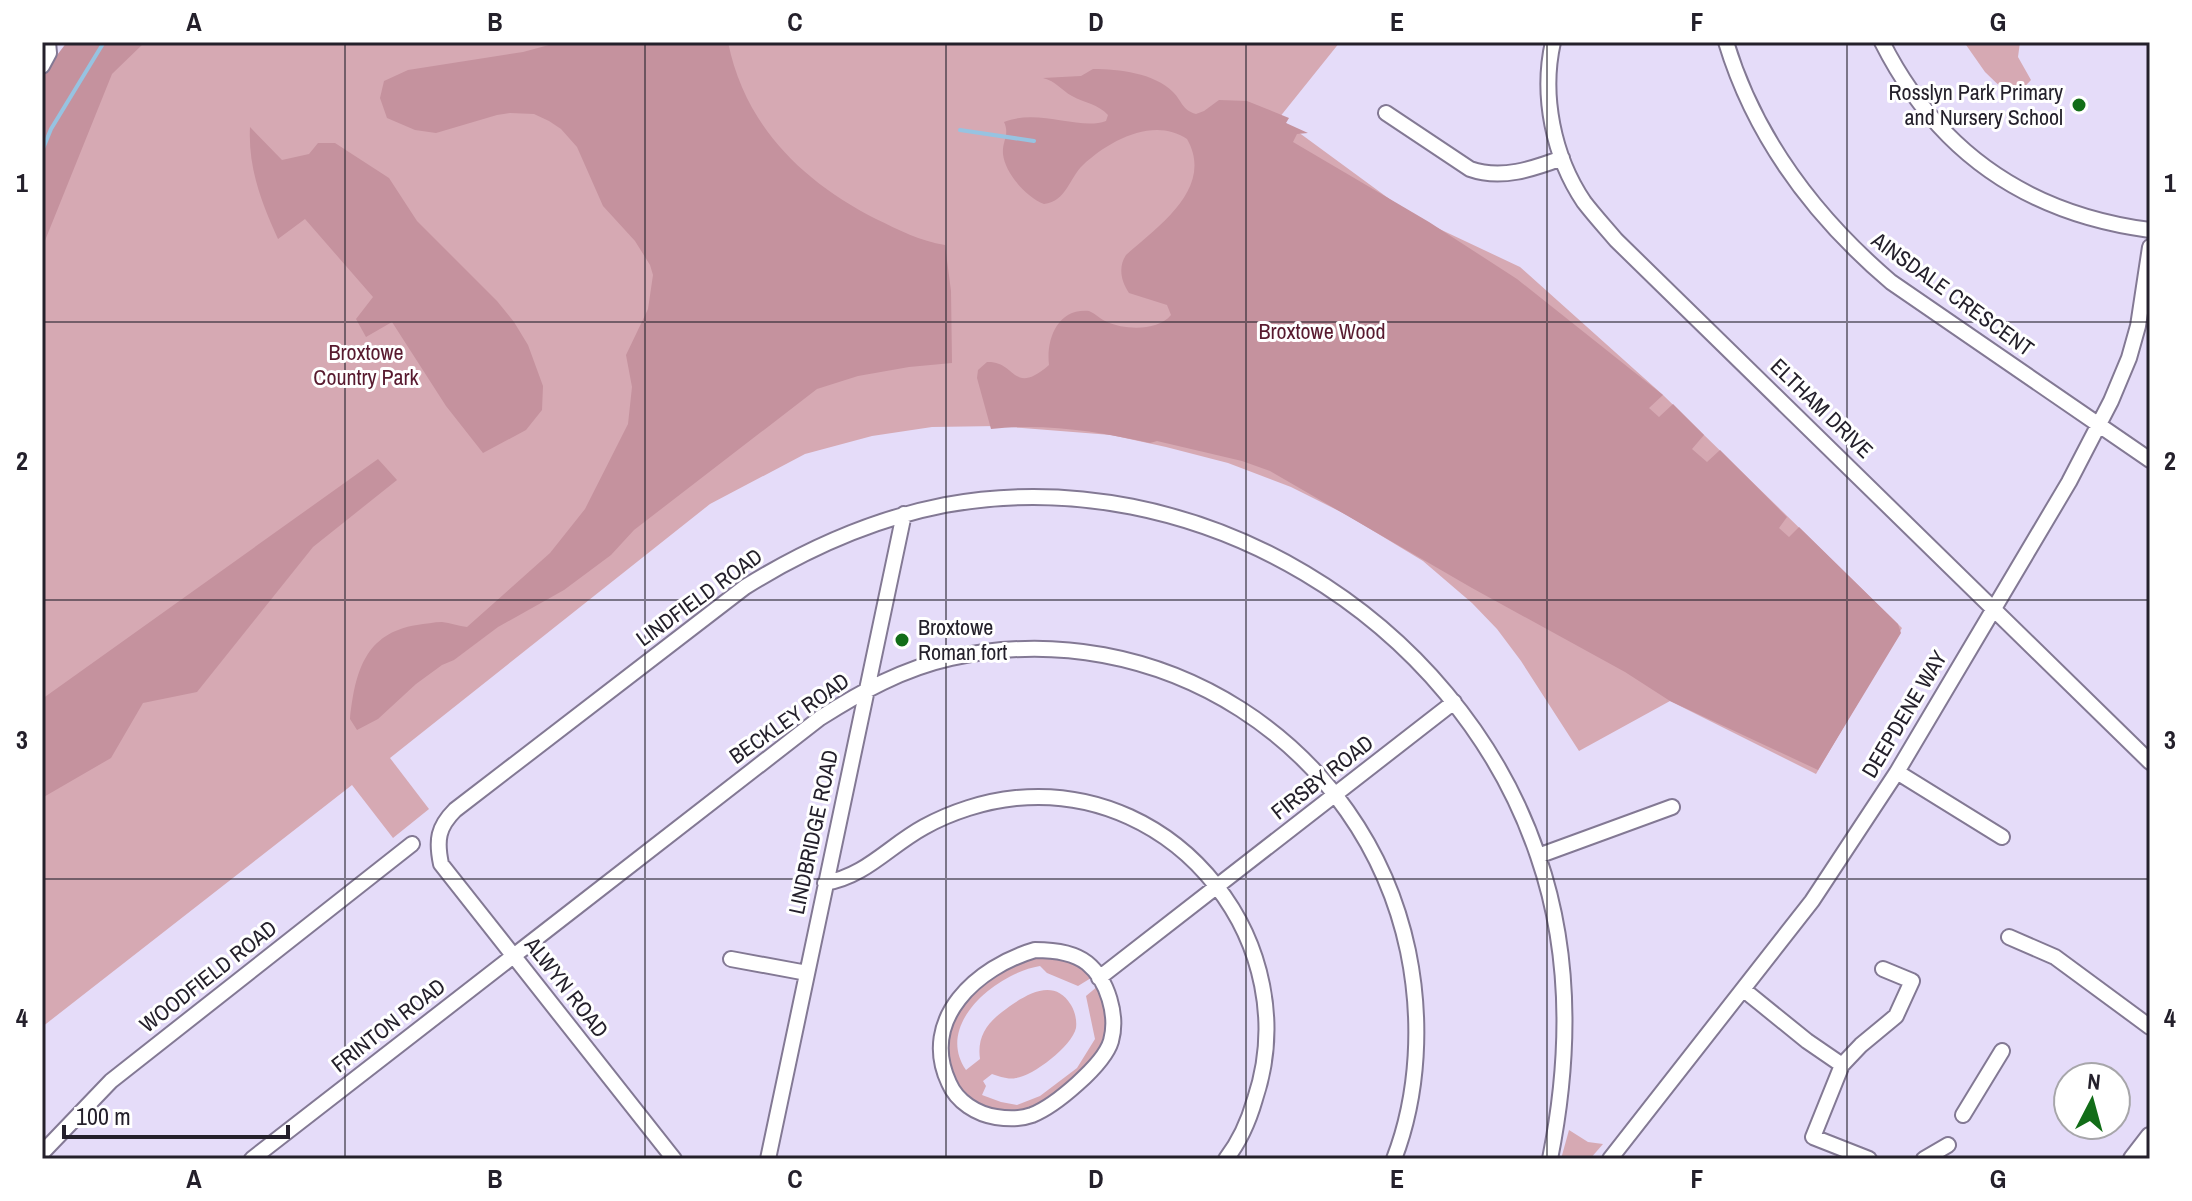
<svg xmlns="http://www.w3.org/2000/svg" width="2192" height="1201" font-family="'Archivo Narrow',sans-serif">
<rect width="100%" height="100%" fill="#e5dcf9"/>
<path fill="#d6a9b3" d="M69,42H1340L1279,118L1414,217L1520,267L1663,395L1902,628L1816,774L1670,701L1579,751L1521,661L1497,629L1472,603L1423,561L1347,515L1291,487L1228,463L1166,447L1111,435L998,426L932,427L872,436L805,454L710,504L390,758L429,809L393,838L352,785L42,1027V85Z
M1964,42H2020L2018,57L2031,80L2013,99L1985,72Z
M1031,956C1056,957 1076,956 1091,978L1078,986L1047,973L1040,966C997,973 934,1024 966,1070L980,1059C977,1038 986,1024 1002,1012C1022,997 1053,975 1071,1005C1075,1012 1077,1020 1076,1028C1072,1046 1033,1076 1016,1078C1008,1080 999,1076 992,1074L983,1081L986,1086L982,1095L1001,1102L1017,1105L1040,1096L1077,1068L1095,1039L1086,996L1098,986C1113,1023 1110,1039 1083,1069C1070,1084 1049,1103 1029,1109C985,1122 946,1090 948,1045C949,1032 950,1021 958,1010C976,985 1004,969 1031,956Z
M1569,1130L1588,1142L1603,1144L1590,1159H1561Z"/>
<path fill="#c5929e" d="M67,42H145L112,74L42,248V75Z
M560,42H728C745,126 802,181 876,219C899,230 920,241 945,245L951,291L952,363L909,367L858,376L817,389L634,530L611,555L564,590L498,627L454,660L442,665L416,684L378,719L357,730L350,719C355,672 365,633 417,625C425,624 434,622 442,622C450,623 459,626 467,627L550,553L585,509L628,424L632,387L626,355L648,309L653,275L650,265L635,241L603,206L577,147L561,129L549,121L534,114L510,113L497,115L436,133L415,130L387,118L380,98L384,81L408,70L523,52Z
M1093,69C1119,69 1154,73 1173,92C1182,101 1182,110 1196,114L1204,111L1219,100L1247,101L1289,118L1286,123L1308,133L1297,134L1293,142L1429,222L1517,279L1663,395L1649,408L1659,417L1673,404L1704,435L1692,449L1707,462L1720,450L1787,517L1779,528L1789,537L1799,527L1898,624L1901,633L1818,770L1670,701L1625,672L1472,588L1270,471L1242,461L1157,441L1150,443C1097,431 1044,423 991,429L977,378L978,370L987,362C1017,361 1012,397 1049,365C1046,340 1057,308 1089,311C1096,314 1100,319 1107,322C1125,330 1158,331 1171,315L1167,305L1129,293C1121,281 1118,267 1126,255C1158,226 1215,188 1187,139C1154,116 1108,141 1083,165C1069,178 1067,201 1044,204C1026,197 1005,173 1003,154C1002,141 1010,135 1004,122C1039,108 1080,131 1106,121L1108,115C1098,104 1085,103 1072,96C1061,90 1056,81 1043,78L1081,76Z
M250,127L282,160L309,154L318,143H335L389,178L417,221L497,301L514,322L528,345L543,386L542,410L526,430L483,453L446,406L392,322L366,337L356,319L373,297L305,219L278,239C261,202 248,167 250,127Z
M378,459L397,480L313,547L197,692L143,703L111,758L42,798V699Z"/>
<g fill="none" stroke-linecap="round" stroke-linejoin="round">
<path stroke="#97c3e1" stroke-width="4" d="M960,130L1034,141
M42,151L51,129L104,42"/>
<defs>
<path id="minor" d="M1553,42C1541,95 1553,156 1584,202C1594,215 1605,227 1616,240L2150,762
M1726,42C1755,138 1816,218 1891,282L2150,460
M1882,42C1938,153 2028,214 2150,230
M42,66L49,53L48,42
M1386,113L1470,169C1501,180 1533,169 1562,158
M1897,772L2002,837
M1538,856L1672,807
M825,883C866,876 889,846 924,827C951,812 985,801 1016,798C1179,782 1306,946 1255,1099C1249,1120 1240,1141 1226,1159
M2009,937L2055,957L2150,1027
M1035,950C1053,950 1073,952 1087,963C1108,980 1118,1016 1111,1041C1104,1065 1055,1106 1032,1115C1021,1119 1008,1119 996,1117C977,1114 957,1102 949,1083C919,1019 977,967 1035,950Z
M731,959L807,973
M1099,978L1454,702
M1744,990L1807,1041L1842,1065L1813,1137L1869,1159
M1842,1065L1861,1045L1896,1016L1912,981L1883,969
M1963,1115L2002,1051
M42,1153L111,1081L412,844
M252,1159L820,718C861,692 902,669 951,658C1158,612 1364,743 1408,951C1422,1019 1419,1094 1394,1159
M674,1159L441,864C436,840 438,827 455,810L745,587C808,548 873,519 945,505C1195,459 1457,616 1538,856C1572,954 1570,1059 1550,1159
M768,1159L904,514
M1610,1159L1812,901L1897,772L2069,482L2111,401L2129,358L2138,326L2150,247
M1924,1159L1948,1145"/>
<path id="major" d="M2133,1159L2150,1137"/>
</defs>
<use href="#minor" stroke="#837994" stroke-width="18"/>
<use href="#major" stroke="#837994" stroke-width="22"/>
<use href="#minor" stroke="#fff" stroke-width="14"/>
<use href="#major" stroke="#fff" stroke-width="18"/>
</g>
<path fill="none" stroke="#24202b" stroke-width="2" stroke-opacity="0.55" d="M345,42V1159M645,42V1159M946,42V1159M1246,42V1159M1547,42V1159M1847,42V1159M42,322H2150M42,600H2150M42,879H2150"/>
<g fill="#126d18" stroke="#fff" stroke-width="3">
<circle cx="2079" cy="105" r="8"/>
<circle cx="902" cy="640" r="8"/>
</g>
<g text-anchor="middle" stroke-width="6" stroke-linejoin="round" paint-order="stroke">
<g font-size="22" fill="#24202b" stroke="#fff" text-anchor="end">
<text x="2063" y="100">Rosslyn Park Primary<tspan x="2063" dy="25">and Nursery School</tspan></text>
<text x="918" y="635" text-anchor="start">Broxtowe<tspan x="918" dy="25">Roman fort</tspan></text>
</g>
<g font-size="22" fill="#24202b" stroke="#fff">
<text transform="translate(1953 294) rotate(36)" y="8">AINSDALE CRESCENT</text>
<text transform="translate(1822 408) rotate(44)" y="8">ELTHAM DRIVE</text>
<text transform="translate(699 597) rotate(-36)" y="8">LINDFIELD ROAD</text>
<text transform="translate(1904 714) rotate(-59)" y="8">DEEPDENE WAY</text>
<text transform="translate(789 718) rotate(-35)" y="8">BECKLEY ROAD</text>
<text transform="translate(1322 777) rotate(-38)" y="8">FIRSBY ROAD</text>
<text transform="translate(813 832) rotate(-78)" y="8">LINDBRIDGE ROAD</text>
<text transform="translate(208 976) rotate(-38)" y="8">WOODFIELD ROAD</text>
<text transform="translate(567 987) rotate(52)" y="8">ALWYN ROAD</text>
<text transform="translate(388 1025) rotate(-38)" y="8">FRINTON ROAD</text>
</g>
<g font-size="22" fill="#581a2f" stroke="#fff">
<text x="1322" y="339">Broxtowe Wood</text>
<text x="366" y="360">Broxtowe<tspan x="366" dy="25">Country Park</tspan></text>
</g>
</g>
<rect width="2192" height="1201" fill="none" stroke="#ffffff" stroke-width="88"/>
<g transform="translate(2092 1101) rotate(6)"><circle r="38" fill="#ffffff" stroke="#a7a6aa" stroke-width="2"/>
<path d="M0-6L14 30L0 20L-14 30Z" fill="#126d18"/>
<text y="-12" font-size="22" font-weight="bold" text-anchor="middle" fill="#24202b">N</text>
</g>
<path d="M64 1125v12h224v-12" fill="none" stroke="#24202b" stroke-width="4"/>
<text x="76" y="1125" font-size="24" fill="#24202b" stroke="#ffffff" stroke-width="6" paint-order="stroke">100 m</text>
<rect x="44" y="44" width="2104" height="1113" fill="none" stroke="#24202b" stroke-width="3"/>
<g font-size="26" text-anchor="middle" font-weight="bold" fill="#24202b">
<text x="194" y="31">A</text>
<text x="495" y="31">B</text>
<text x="795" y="31">C</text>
<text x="1096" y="31">D</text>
<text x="1397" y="31">E</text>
<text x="1697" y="31">F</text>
<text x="1998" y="31">G</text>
<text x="22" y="192">1</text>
<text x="2170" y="192">1</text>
<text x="22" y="470">2</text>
<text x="2170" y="470">2</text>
<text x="22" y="749">3</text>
<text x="2170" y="749">3</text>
<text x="22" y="1027">4</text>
<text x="2170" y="1027">4</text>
<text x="194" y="1188">A</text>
<text x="495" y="1188">B</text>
<text x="795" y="1188">C</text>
<text x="1096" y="1188">D</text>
<text x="1397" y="1188">E</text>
<text x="1697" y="1188">F</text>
<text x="1998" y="1188">G</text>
</g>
</svg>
